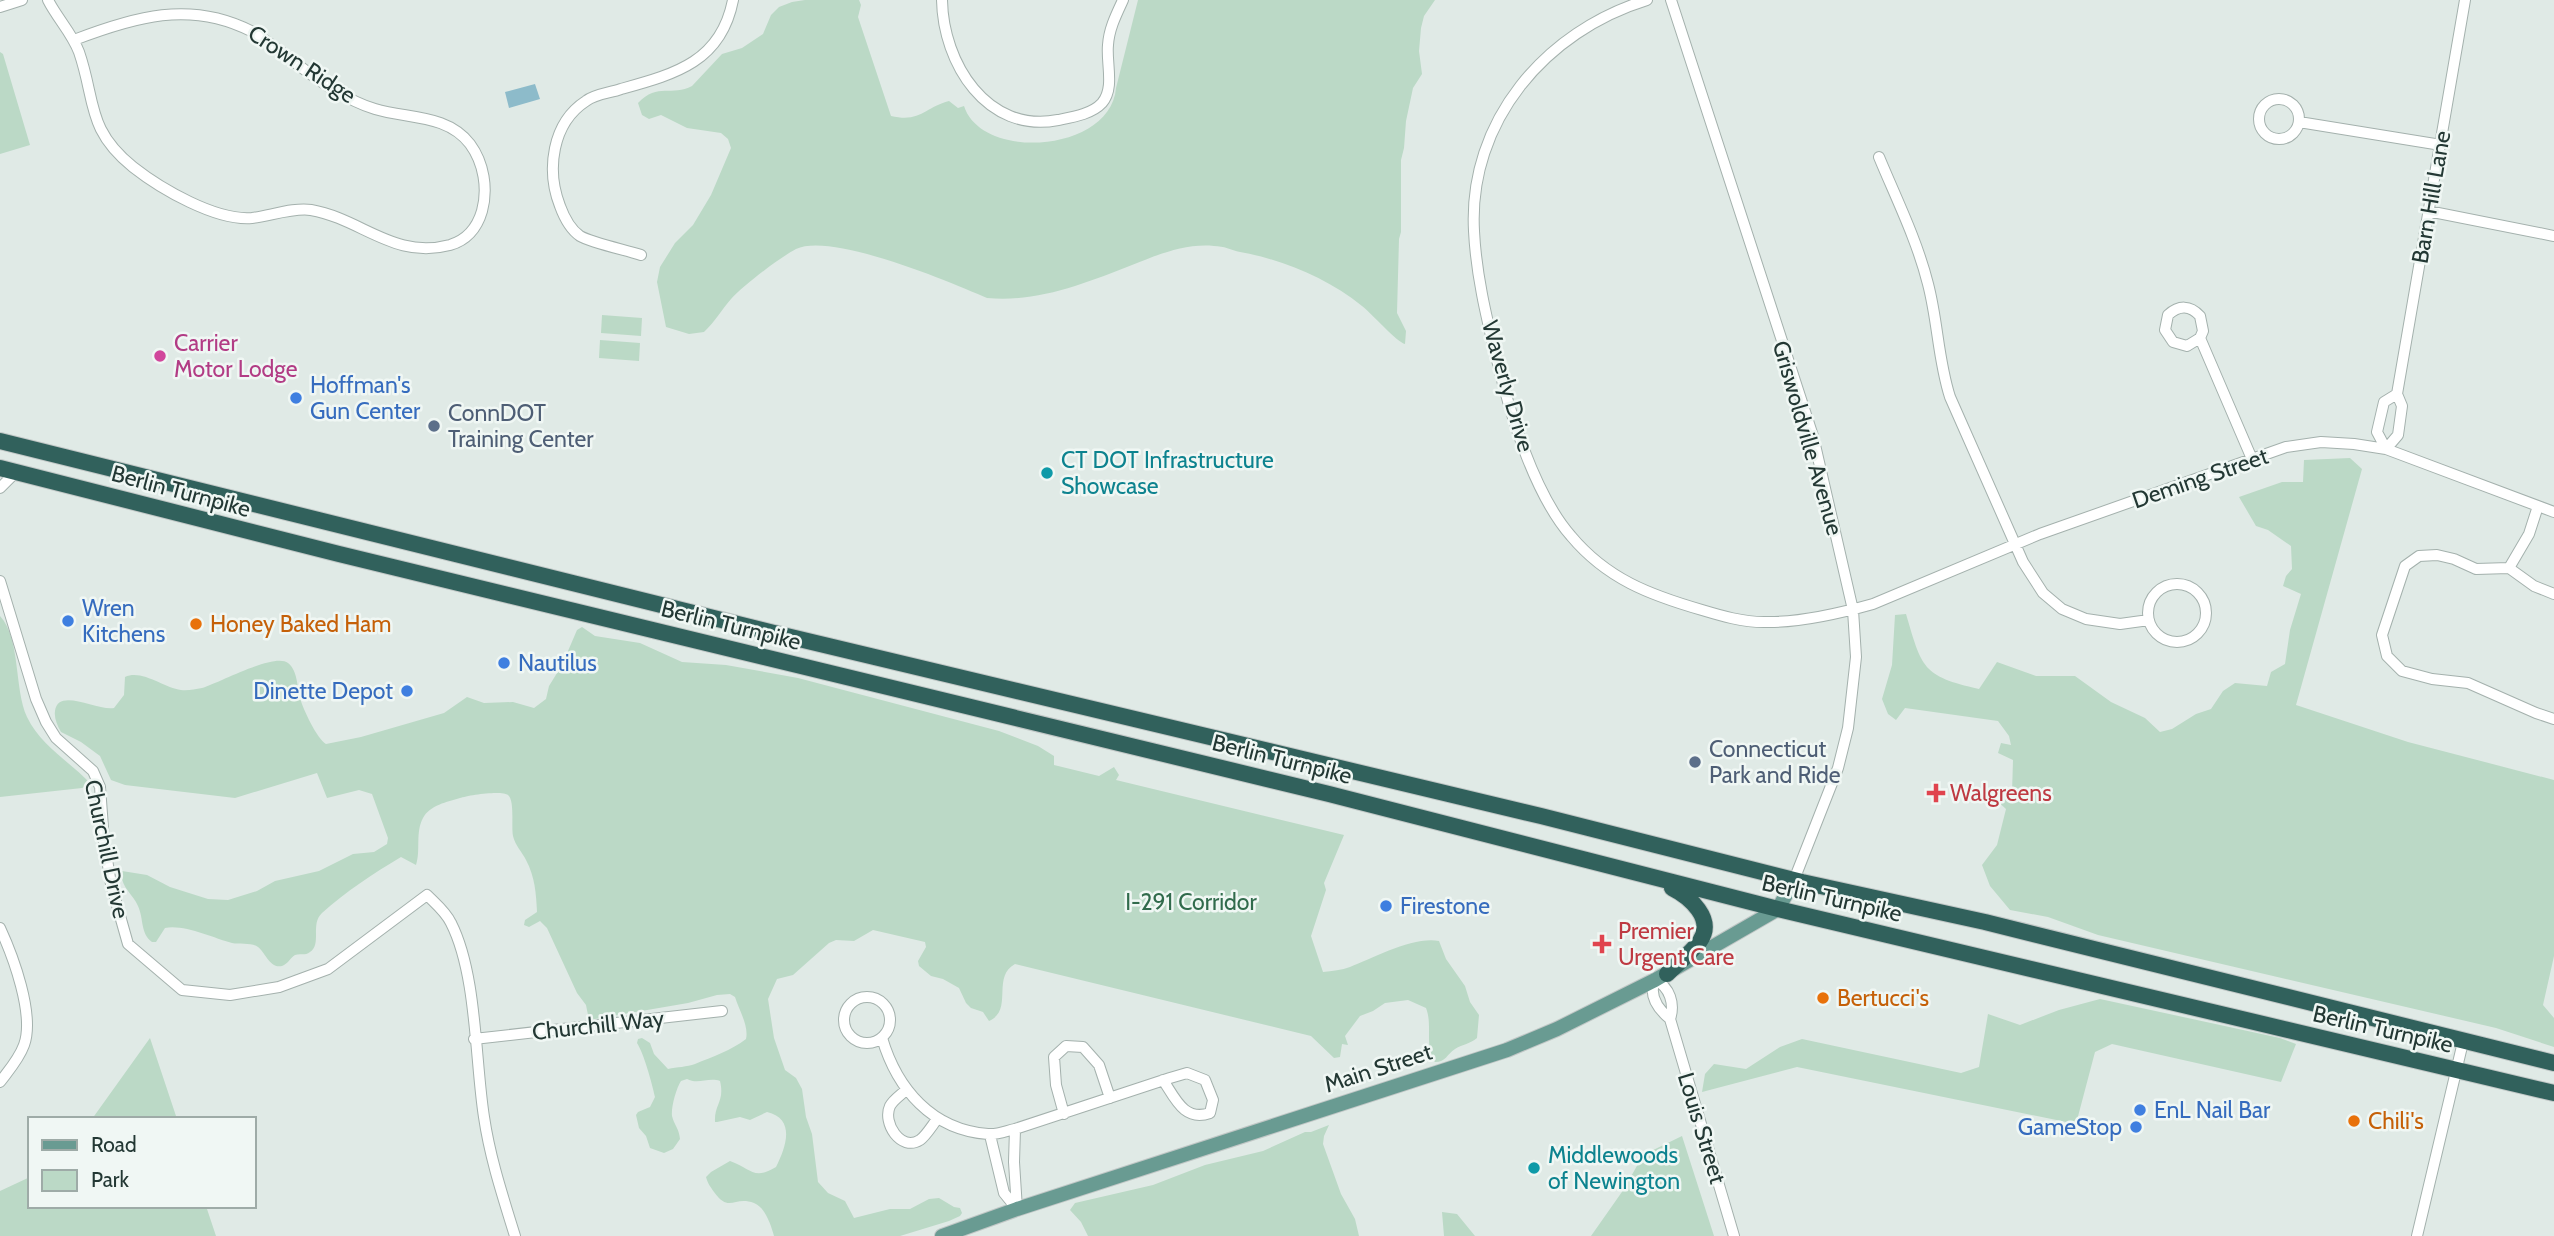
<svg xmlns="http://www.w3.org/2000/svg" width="2554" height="1236" font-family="Cabin,sans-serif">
<rect width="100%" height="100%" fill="#e0eae6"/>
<path fill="#bbd9c6" d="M805,0H859L861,5L858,17L891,116C921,123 925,107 949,101L958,108L964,106C982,162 1111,152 1116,88L1138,0H1435L1424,16L1421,28L1419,51L1422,74L1413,88L1406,121L1404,148L1401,160V232L1399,239L1397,313L1406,331L1405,344C1398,343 1371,313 1362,306C1327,278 1284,260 1240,252C1231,250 1224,246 1214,246C1186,243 1157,255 1132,265C1086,283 1037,303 987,298C950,282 832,232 796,249C779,258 744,285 731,299C722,309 715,322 704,332L689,334L666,327L657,282L660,267L675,243L693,225L711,195L731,148L728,139L721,133L687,128L661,115L649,119L642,115L638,103C658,82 672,97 692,86L722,54L742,48L763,34L771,15L779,7L792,2Z
M0,52L3,54L30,145L0,154Z
M602,315L642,318L641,336L601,333Z
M600,340L640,343L639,361L599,358Z
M2350,458L2362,469L2296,705L2408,742L2554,780V956L2543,1005L2554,1018V1047L2496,1028L2098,935L2048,917L2010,910L1990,886L1982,865L1997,845L2006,809L1993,797L1997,788L2012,793L2013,760L1998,753L2001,743L2011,745L2009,736L1998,721L1905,708L1896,720L1888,714L1882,699L1892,665L1895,615L1906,614C1922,668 1922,676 1979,689L1997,662L2036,676H2075L2111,702L2145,718L2160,732L2172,729L2196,714L2211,709L2223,691L2235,683L2267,686L2271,672L2285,664L2290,630L2301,594L2283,586L2286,576L2292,569L2291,546L2268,530L2256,526L2239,497L2282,482H2303L2304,460Z
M0,616C21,639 14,689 27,717C41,746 69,761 91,784L82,788L0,797Z
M582,627L595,636L640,643L682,662L726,665L798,678L999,731L1038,746L1054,756V765L1099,776L1114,767L1119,775L1116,780L1344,835L1324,883L1326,890L1311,936L1323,972C1332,971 1342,970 1350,967C1373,958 1414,936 1439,941L1446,959L1465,986L1470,1002L1479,1015L1477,1038C1470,1044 1463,1044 1455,1049C1447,1054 1446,1062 1435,1062C1424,1048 1433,1025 1426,1008L1408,1000L1385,1003L1373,1011L1360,1016L1345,1036L1348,1045L1342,1044L1340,1057L1334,1058L1311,1036L1015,964C991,977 1014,1010 989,1021L983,1012L971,1008L966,1003L959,988L943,979L931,976L919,966L918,961L926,947L925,942L873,930L854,941L836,940L829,943L793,975L777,979L768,999L774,1038L785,1070L796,1078L802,1089L806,1117L812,1134L818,1182L828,1193L845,1201L854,1218L890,1209H910L929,1199L939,1198L954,1207L960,1208L962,1213L960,1216L949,1221L900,1236H774C771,1225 765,1207 754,1203C734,1195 730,1214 714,1192C710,1186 708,1184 706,1177L711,1172L730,1161C751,1168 753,1181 776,1167C786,1147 796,1119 767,1112L750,1120L740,1117L717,1122H715C714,1104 725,1102 720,1081C708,1077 698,1085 687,1079L681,1081C676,1089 671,1107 672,1116C674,1125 679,1128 680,1139L673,1149L664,1153L650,1148L646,1136L639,1128L636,1115L638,1112L650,1107L655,1097C652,1083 644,1054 637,1043L638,1039L642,1038L650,1043L654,1054L668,1069C677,1067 687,1067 695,1064C712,1057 732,1050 746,1039C749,1026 739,1010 735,997L730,994L717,995L688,1003L589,1020L586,1005L577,993L547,928L540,921L529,927L524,925L525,920L537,912C536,893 535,877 526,860C522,852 515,845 513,836C511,826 515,801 508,795C502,790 468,795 460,798C447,802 430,805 423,818C415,833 421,850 416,865L401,857C374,873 345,892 322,913C310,924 322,944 310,952C305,956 300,953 295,955C290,958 288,964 282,966C270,969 265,952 258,947C251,942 240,945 232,943C213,938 184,924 165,928L156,942H152C140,933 144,919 138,906C133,894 119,886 122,871L147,875L170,887L208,899L228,900L257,891L275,881L319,871L353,854L374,852L387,844L388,838L372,794L359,790L327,798L317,773L235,798L125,785L111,780L100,756L81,742L61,732C57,725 54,718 55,711C58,687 97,711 114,708L124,695L125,677C142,669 164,688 181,690C188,691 195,689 202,688C219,683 275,652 288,663C298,671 297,687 300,698C303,709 317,739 326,744L361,737L444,713L467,697L484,703L513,702L534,708L546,699L549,686L562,665L577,630Z
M2100,999L2280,1038L2296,1044L2281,1082L2112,1044L2095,1052L2076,1124L1797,1067L1702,1092L1705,1074L1714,1064L1746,1069L1780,1047L1802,1039L1961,1073L1979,1067L1988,1014L2020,1025L2059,1010Z
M150,1038L177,1119H92Z
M1329,1125L1324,1136L1323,1144L1341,1194L1355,1219L1359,1236H1088L1081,1222L1070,1210L1075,1203L1153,1185L1205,1165L1263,1151L1305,1132H1311Z
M1682,1136L1714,1236H1591L1624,1189L1643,1155Z
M30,1177V1206H206L216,1236H0V1191Z
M1442,1212L1457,1214L1475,1236H1444Z"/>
<path fill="#8dbbca" d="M535,84L540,99L509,108L505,92Z"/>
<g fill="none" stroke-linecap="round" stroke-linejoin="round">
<defs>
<path id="minor" d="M48,0C57,18 72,33 79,52C96,101 86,129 133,167C161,189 216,221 252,218C269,216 295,207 311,210C362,219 394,260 450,245C467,240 477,228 482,211C488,189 484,163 470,144C447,114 408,119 375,109C361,105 344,96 331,88C303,71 279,48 251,31C190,0 134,17 74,40
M942,0C943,63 987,134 1058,120C1073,117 1092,114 1102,103C1115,88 1106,63 1108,45C1109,29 1116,15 1123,0
M1647,0C1546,31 1468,121 1474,231C1476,273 1486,316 1496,356C1509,411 1534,494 1571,536C1607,579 1650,595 1702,610C1722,616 1742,622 1764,622C1798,623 1841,613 1873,604L2040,534L2286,447L2321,442L2354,444L2386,449L2554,512
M1671,0L1813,436L1853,610L1856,657L1848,728L1838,768L1794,880
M0,7L22,0
M2259 119a20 20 0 1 1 40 0a20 20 0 1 1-40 0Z
M2299,122L2441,145
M1879,157C1896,198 1917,240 1928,284C1938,322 1938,360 1950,397L2023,562L2043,593L2062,609L2086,619L2120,624L2149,620
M2428,211L2554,236
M641,255C626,250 592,243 580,236C570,229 564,217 560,206C546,170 552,123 586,101C595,94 610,93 621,89C675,74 721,62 733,0
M2200,338L2187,346L2173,342L2165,330L2168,315C2179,305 2190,305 2200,316L2203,331L2200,338L2252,459
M2397,394L2384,402L2377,432L2386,449L2398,435L2402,406L2397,394L2465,0
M0,488L16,472
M2509,568L2529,534L2538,506
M0,581L36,699L46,722L56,738L93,771L100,787L104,841L111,884L128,944L182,990L230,995L279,987L328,969L427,895C436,904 446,912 451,923C477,974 475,1060 484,1117C490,1158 503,1197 515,1236
M2148 613a29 29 0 1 1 58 0a29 29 0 1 1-58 0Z
M2554,594L2534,586L2509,568L2476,569L2454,559L2437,555L2419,556L2405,566L2382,635L2387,656L2402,671L2432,679L2468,683L2536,713L2554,719
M0,928C13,956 35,1015 24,1045C19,1059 9,1070 0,1082
M844 1020a23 23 0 1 1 46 0a23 23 0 1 1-46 0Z
M1670,1019C1658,1009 1648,996 1655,980C1670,987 1675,1004 1670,1019L1734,1236
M882,1038C897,1089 932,1130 988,1134C997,1135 1006,1131 1015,1129L1170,1078L1187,1073L1205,1080L1213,1100L1210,1113C1184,1122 1175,1098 1163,1080
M474,1039L722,1011
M906,1090C902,1094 893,1100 890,1106C882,1123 901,1152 920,1140C926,1136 933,1124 938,1118
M1064,1114L1056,1085L1054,1057L1066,1046L1083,1047L1099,1065L1110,1098
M1015,1129L1014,1162L1017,1209
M990,1135L1004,1193L1017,1209
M2417,1236L2463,1042"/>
<path id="major" d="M942,1236L1017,1209L1507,1050L1557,1029L1655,980L1778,909L1794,880"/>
<path id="highway" d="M0,441L774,633L1541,816L1802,882L1985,922L2554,1063
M0,468L339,554L1329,794L1778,909L2554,1093
M1667,974C1678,963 1691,953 1700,941C1715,919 1690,897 1672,888"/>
</defs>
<use href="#minor" stroke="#a4b1ad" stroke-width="12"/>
<use href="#major" stroke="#c1c7c6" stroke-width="16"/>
<use href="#highway" stroke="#c1c7c6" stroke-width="18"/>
<use href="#minor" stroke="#fff" stroke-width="10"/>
<use href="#major" stroke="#699b92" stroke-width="14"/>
<use href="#highway" stroke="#31615c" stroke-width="16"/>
</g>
<circle fill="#d1479c" stroke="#f0f7f4" stroke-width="2.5" cx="160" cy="356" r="7"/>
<g fill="#3f7fe0" stroke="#f0f7f4" stroke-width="2.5">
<circle cx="296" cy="398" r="7"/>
<circle cx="68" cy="621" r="7"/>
<circle cx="504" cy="663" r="7"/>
<circle cx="407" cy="691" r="7"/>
<circle cx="1386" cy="906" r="7"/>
<circle cx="2140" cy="1110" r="7"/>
<circle cx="2136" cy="1127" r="7"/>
</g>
<g fill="#5c6f8a" stroke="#f0f7f4" stroke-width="2.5">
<circle cx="434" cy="426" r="7"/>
<circle cx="1695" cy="762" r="7"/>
</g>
<g fill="#0f9aa8" stroke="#f0f7f4" stroke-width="2.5">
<circle cx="1047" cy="473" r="7"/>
<circle cx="1534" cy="1168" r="7"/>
</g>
<g fill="#e8710a" stroke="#f0f7f4" stroke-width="2.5">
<circle cx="196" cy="624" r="7"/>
<circle cx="1823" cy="998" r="7"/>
<circle cx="2354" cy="1121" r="7"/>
</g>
<g fill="#e0444e" stroke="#f0f7f4" stroke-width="2.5">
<path d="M1932.5 782.5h7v7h7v7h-7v7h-7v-7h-7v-7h7z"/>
<path d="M1598.5 933.5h7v7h7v7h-7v7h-7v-7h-7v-7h7z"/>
</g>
<g text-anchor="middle" stroke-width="5" stroke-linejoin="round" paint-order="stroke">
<g font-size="23" fill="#233834" stroke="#f0f7f4">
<text transform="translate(302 64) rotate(33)" y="8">Crown Ridge</text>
<text transform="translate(2431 197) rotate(-80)" y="8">Barn Hill Lane</text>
<text transform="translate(1508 386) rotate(74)" y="8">Waverly Drive</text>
<text transform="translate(1808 438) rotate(74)" y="8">Griswoldville Avenue</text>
<text transform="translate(2200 478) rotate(-19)" y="8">Deming Street</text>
<text transform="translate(181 491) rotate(15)" y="8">Berlin Turnpike</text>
<text transform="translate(731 625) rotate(14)" y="8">Berlin Turnpike</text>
<text transform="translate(1282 759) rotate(14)" y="8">Berlin Turnpike</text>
<text transform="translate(107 849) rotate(78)" y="8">Churchill Drive</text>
<text transform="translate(1832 898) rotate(13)" y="8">Berlin Turnpike</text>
<text transform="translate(598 1025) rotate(-6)" y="8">Churchill Way</text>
<text transform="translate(2383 1029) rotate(13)" y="8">Berlin Turnpike</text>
<text transform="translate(1378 1068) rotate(-18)" y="8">Main Street</text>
<text transform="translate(1702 1128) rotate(73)" y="8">Louis Street</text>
</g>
<g font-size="23" fill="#b23c85" stroke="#f0f7f4" text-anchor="start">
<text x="174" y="351">Carrier<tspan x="174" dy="26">Motor Lodge</tspan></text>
</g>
<g font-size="23" fill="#366cbe" stroke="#f0f7f4" text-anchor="start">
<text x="310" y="393">Hoffman's<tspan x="310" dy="26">Gun Center</tspan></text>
<text x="82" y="616">Wren<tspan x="82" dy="26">Kitchens</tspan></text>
<text x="518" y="671">Nautilus</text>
<text x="393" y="699" text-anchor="end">Dinette Depot</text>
<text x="1400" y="914">Firestone</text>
<text x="2154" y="1118">EnL Nail Bar</text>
<text x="2122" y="1135" text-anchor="end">GameStop</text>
</g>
<g font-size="23" fill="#4e5e75" stroke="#f0f7f4" text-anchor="start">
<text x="448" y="421">ConnDOT<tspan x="448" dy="26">Training Center</tspan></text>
<text x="1709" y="757">Connecticut<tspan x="1709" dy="26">Park and Ride</tspan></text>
</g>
<g font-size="23" fill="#0d838f" stroke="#f0f7f4" text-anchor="start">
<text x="1061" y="468">CT DOT Infrastructure<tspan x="1061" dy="26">Showcase</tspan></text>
<text x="1548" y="1163">Middlewoods<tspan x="1548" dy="26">of Newington</tspan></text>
</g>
<g font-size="23" fill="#c56008" stroke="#f0f7f4" text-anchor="start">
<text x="210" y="632">Honey Baked Ham</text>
<text x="1837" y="1006">Bertucci's</text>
<text x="2368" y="1129">Chili's</text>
</g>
<g font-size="23" fill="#be3a42" stroke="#f0f7f4" text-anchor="start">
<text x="1950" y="801">Walgreens</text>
<text x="1618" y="939">Premier<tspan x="1618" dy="26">Urgent Care</tspan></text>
</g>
<g font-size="23" fill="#316b4c" stroke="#f0f7f4">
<text x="1191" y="910">I-291 Corridor</text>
</g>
</g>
<rect x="28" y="1117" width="228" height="91" fill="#f0f7f4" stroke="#9eaba7" stroke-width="2"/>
<rect x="42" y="1140" width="35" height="10" fill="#699b92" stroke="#9eaba7" stroke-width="2"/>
<text x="91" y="1152" font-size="21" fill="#233834">Road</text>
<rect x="42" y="1170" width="35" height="21" fill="#bbd9c6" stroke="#9eaba7" stroke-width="2"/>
<text x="91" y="1187" font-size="21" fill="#233834">Park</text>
</svg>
